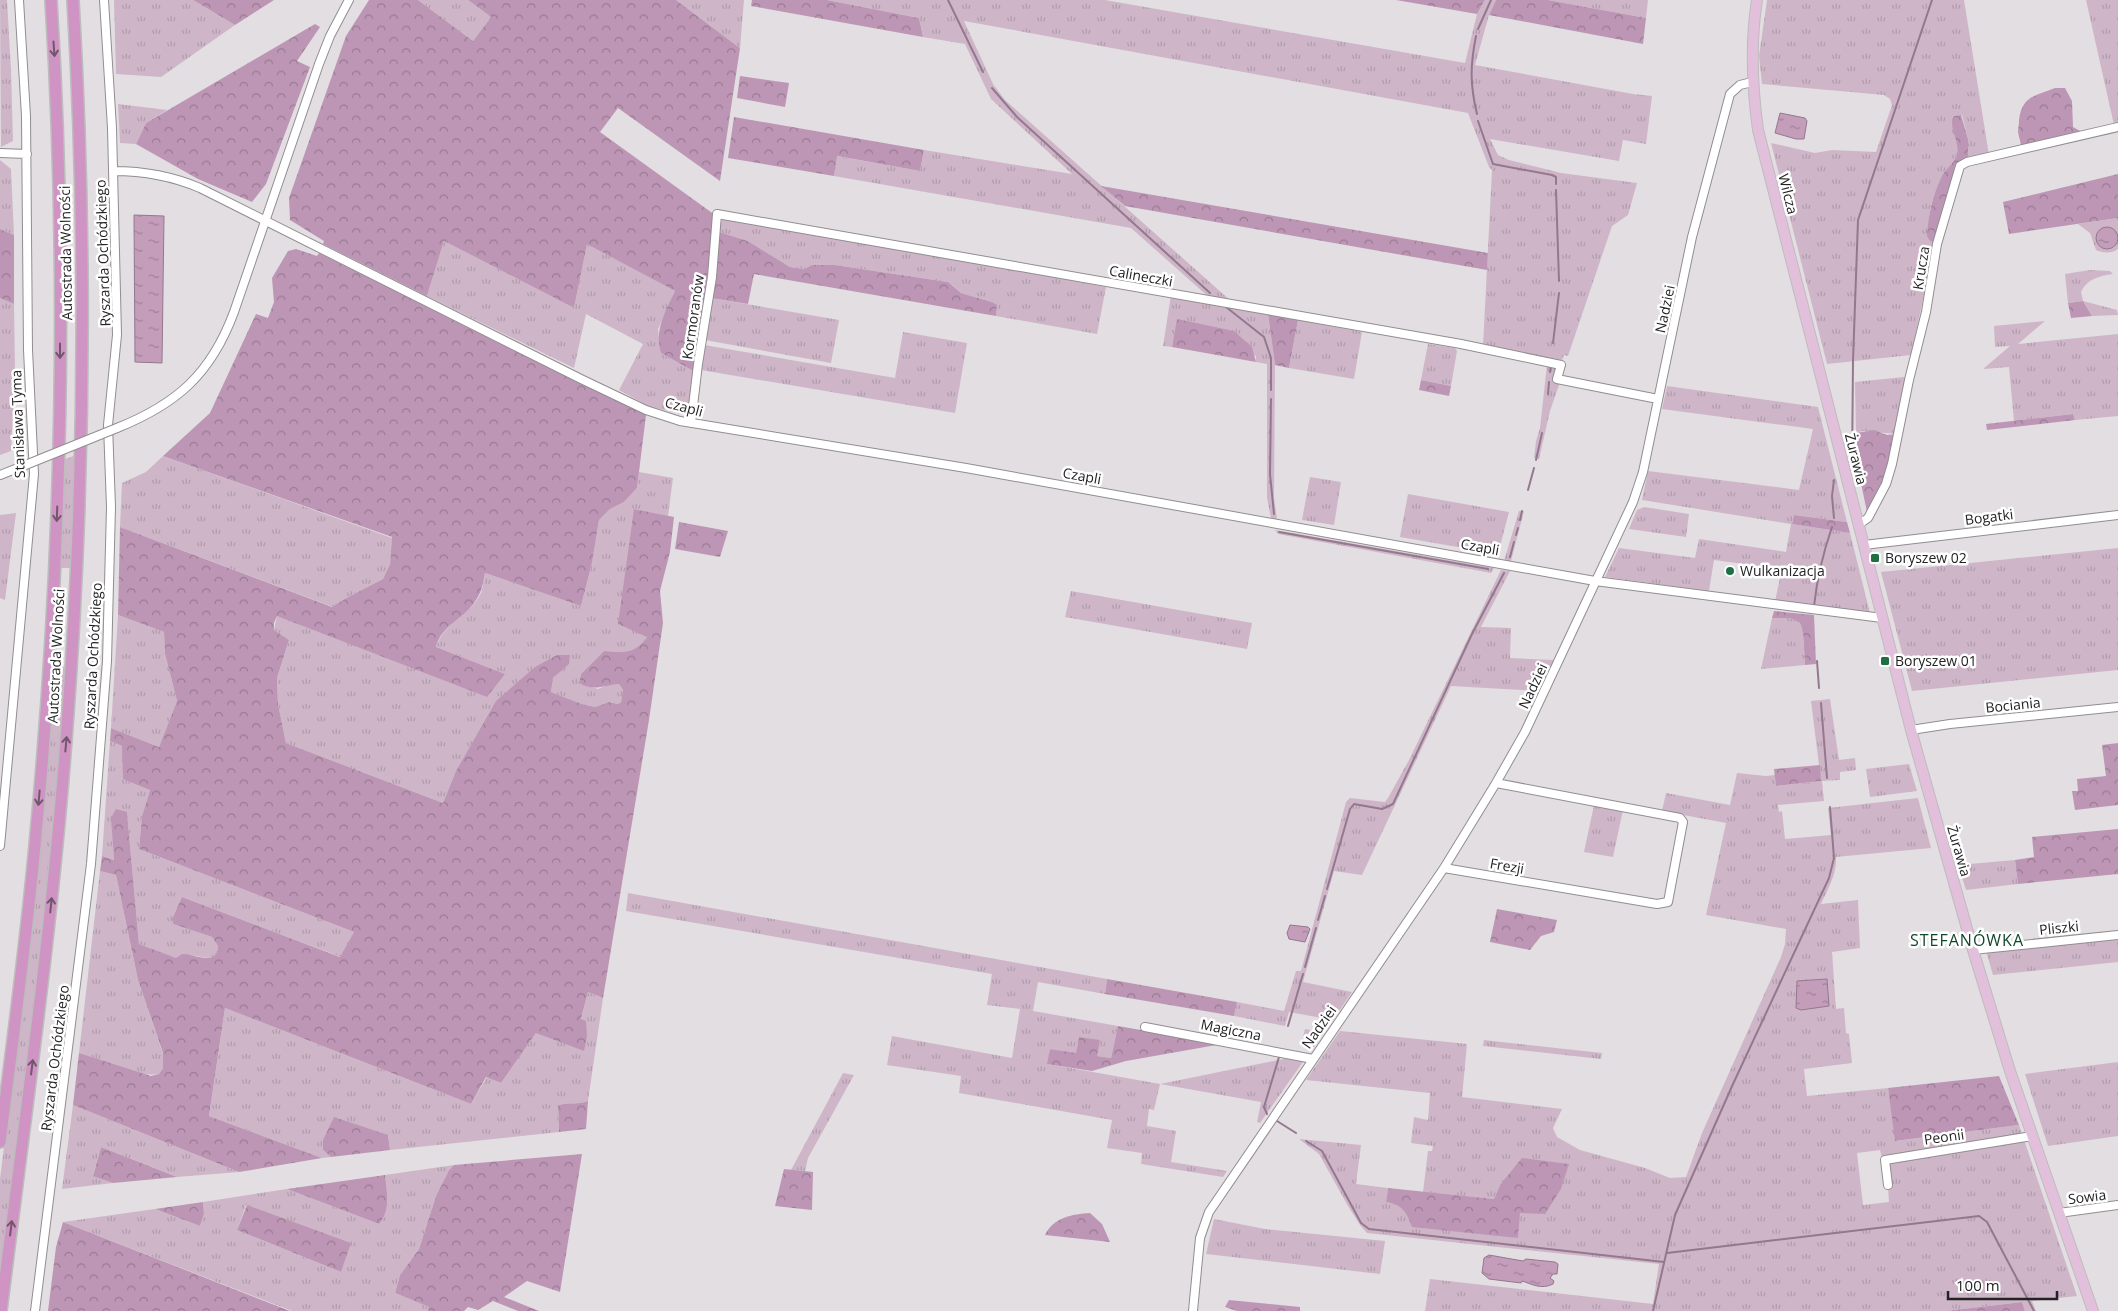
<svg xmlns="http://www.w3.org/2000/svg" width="2118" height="1311" font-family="'Open Sans',sans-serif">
<defs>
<pattern id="grass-tufts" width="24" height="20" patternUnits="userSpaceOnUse" patternTransform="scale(1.25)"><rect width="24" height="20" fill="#ceb6c8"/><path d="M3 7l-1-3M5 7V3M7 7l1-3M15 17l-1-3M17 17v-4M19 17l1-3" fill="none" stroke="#b19cac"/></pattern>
<pattern id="forest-crowns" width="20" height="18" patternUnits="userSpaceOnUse" patternTransform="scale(1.25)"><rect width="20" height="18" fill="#bd96b5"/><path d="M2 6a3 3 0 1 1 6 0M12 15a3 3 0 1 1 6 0" fill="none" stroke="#997a93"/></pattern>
<pattern id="water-ripples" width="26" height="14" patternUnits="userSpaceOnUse" patternTransform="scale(1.25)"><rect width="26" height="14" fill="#c49dbb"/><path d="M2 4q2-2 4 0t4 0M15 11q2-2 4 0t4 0" fill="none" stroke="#9f8098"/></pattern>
</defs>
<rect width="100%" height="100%" fill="#e3dee2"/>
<path fill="url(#grass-tufts)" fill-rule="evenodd" d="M0,0H7L11,70L13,141L1,147Z
M114,0H193L235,25L161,77L116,74Z
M418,0H468L491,17L473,41Z
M676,0H744L740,48Z
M827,0H1105L1465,63L1477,14L1485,0H1496L1489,15L1475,65L1633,94L1652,96L1646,144L1623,140L1619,161L1490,139L1498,155L1509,160L1561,173L1637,183L1628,215L1612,226L1568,356L1564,355L1562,360L1483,346L1492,170L1489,167L1468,113L964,21L993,84L1005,100L1232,302L1211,299L1131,228L834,176L836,156L920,171L924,150L1072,174L991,99L965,44L923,37L919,18Z
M1548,0H1648L1646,18Z
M1767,0H1964L1989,155L1968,160V139L1962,115L1954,116C1951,130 1960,140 1957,154C1955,163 1947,169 1942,177C1932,195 1926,221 1930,241L1935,243L1911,355L1827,364L1771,143L1815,153L1832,150L1876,152L1892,105L1890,99L1884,95L1762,84L1759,56Z
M2086,0H2118V124L2114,125Z
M118,104L167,110L146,123L136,144L120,143Z
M0,160L11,169L14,235L0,229Z
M729,217L1106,287L1097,334L996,316L997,305L992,302L961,293L948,282L835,265H812L804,269L790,267L748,241L719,232C720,224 720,219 729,217Z
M2118,218V249C2112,254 2102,253 2096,250L2090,233L2078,224Z
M444,241L574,308L587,243L675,291L658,329L661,353L695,372L689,416L648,406L619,390L643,344L586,314L574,368L427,296Z
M2090,270L2110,271L2113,274C2099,276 2087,279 2081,292L2083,301L2117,310L2118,315L2092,316L2083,301L2068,303L2065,274Z
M1171,295L1268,314L1275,365L1274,498L1277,519L1271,518L1267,498V364L1256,362V356L1178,319L1172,347L1163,346Z
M0,298L14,304L15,372L11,451L0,455Z
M711,298L839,320L831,363L705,340Z
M1298,320L1362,332L1354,379L1289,368Z
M2045,321L2018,344L2118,334V416L2075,420L2073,414L2014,421L2009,367L1983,369L2010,346L1995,347L1994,326Z
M903,332L967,343L955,413L701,370L704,345L895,378Z
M1428,344L1455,348L1457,351L1451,386L1421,380Z
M1547,365L1555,368L1553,381L1560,382L1550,411L1539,459L1534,458L1536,441L1540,428Z
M1904,377L1906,378L1897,434L1863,431L1856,433L1855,382Z
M1667,386L1818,407L1847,522L1794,515L1792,524L1850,533L1870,613L1775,601L1782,569L1714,560L1709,591L1605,577L1619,548L1695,558L1699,539L1786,552L1791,524L1642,500L1648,471L1799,490L1813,429L1662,409Z
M76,455L72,568H59L63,460Z
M163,456L392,538L390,564L383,579L348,597L333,607L120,527L122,483L146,472Z
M639,472L673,478L668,516L634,509L647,637C634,655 625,652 604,651L581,674L579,683L598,689L610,684H619L623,690L621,702L618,704L609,702L595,707L582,704L551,692L553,678L568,664L570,655L455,773L443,803L286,743L278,704L277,678L289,640L274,630L277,616L505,674L436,647C444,622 470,616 481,593C483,587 484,580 485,573L581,606L592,563L599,520L610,509L624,502L637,488Z
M1310,477L1341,482L1334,525L1302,520Z
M1408,494L1509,512L1498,554L1400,537Z
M1644,507L1689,514L1686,537L1629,529L1637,510Z
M1519,511H1524L1511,561H1504Z
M16,513L5,600L0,598V515Z
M1275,530L1494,568L1491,573L1278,534Z
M2118,548V670L1912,691L1881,572Z
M1501,570L1510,571L1481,627L1511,628L1510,658L1554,660L1539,691L1451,686L1362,875L1334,871L1303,982L1352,992L1333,1020L1289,1012L1285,1026L1234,1016L1237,1002L1284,1011L1296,971H1301L1346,802L1350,798L1385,802L1388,798L1409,760Z
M1071,591L1252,623L1247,649L1065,617Z
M118,615L164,632L165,654L177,701L159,747L111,728Z
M1772,618H1790L1800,623L1803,632L1805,665L1761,669Z
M54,666L67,667C51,871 25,1074 0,1277V1179L18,1034Z
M1830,699L1839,760L1855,758L1856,770L1840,772V780L1822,781L1824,801L1778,805L1779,812L1782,811L1785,839L1831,835L1828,808L1918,798L1931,848L1836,857C1837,874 1828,889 1821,904L1858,900L1860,948L1832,952L1836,1009L1844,1008L1846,1033L1849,1034L1852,1063L1804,1069L1807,1096L1888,1088L1896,1141L2019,1125L2077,1296L2032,1301L2036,1311H2025L2022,1302L1946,1311H1425L1430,1279L1653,1304L1659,1264L1367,1233L1360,1225L1348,1206L1319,1154L1299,1139L1361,1145L1356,1184L1388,1188L1386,1202C1397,1204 1402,1207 1409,1216L1518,1238L1500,1185L1494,1199L1423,1192L1428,1151H1432L1433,1146L1411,1143L1414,1117L1428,1120L1430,1093L1306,1080L1340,1031L1467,1044L1462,1097L1562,1109L1553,1128L1557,1137L1580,1150L1645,1168L1670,1178L1686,1177L1702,1133L1781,957L1785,944L1786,929L1706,915L1726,823L1662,811L1666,793L1730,805L1737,773L1766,776L1775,775L1776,786L1821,781L1811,701ZM1880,1150L1882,1158L1886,1157L1889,1202L1863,1205L1857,1153Z
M110,741L122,746L150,790L142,816L139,849L354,932L341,957L182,897L172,919L173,924L212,937L218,946C218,961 207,958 196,956C189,955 182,959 176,958C164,956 151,948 139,944L127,812L112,818L114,860L102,856Z
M1909,764L1917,791L1870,797L1866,769Z
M1594,805L1623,810L1613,857L1584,852Z
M2015,860L2018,884L1966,890L1958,865Z
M100,871L116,875L138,980L163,1054V1068L159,1074C138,1078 100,1060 79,1053Z
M628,893L1107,979L1105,994L1038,982L1033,1011L1118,1026L1111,1058L1097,1056L1079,1037L1076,1054L1050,1049L1048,1064L1160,1084L1293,1057L1305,1059L1260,1123L1257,1122L1261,1102L1160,1084L1154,1110L1149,1109L1147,1126L1176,1131L1171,1162L1227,1171L1223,1177L1141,1164L1142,1153L1107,1148L1112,1120L959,1093L961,1076L887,1065L892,1036L1012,1058L1020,1009L987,1005L992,974L626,911Z
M2118,938V962L1993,975L1986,951Z
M588,992L603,998L588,1101C577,1105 569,1102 558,1105L559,1132L390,1150L388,1135L323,1150L331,1157L322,1158L209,1116L225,1008L471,1104L487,1077L501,1083L536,1033L581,1020Z
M1305,1029L1324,1033L1314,1047L1301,1045Z
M1484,1040L1602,1053L1601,1059L1483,1046Z
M2118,1062V1136L2048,1146L2025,1074Z
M843,1073L854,1075L808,1158L805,1171L791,1170Z
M73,1105L239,1172L177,1177L101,1147L93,1175L113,1183L62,1189Z
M454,1165L449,1170L436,1196L419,1249L400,1275L395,1293L429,1307L428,1311H292L63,1222L155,1209L200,1226L204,1214L203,1202L287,1189L379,1224C391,1211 387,1191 385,1175ZM246,1205L350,1243L341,1272L237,1230Z
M1214,1219L1265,1229L1385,1241L1380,1274L1206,1254Z"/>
<path fill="url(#forest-crowns)" d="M193,0H274L235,25Z
M369,0H418L473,41L491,17L468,0H676L740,48L720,181L618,108L600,132L715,215L695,372L661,353C654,330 665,312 675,291L587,244L574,308L444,241L427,296L323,244L324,241L290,220L289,198L346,36Z
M752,0H827L919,18L923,37L751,6Z
M1396,0H1485L1477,14Z
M1496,0H1548L1646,18L1643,44L1489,15Z
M315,24L320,27L297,61L310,67L266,184L252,202L198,179L136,144L146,123Z
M740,76L789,83L785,107L737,98Z
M2055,88H2065L2072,101L2073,127L2082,132L2021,148C2021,142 2019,138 2018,132C2018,129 2019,124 2019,120C2022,96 2035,96 2055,88Z
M1961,115L1968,139V160L1957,163L1935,243L1930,241L1927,236C1928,216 1933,193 1942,176C1946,169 1953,164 1956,157C1962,142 1947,128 1954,116Z
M734,117L924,150L920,171L837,156L834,176L728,158Z
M2118,174V218L2009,234L2003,202Z
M1101,186L1488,253L1487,270L1125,206Z
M0,229L14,235V304L0,298Z
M719,232L748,241L790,267L804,269L812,265H835L948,282L961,293L992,302L997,305L996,316L754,274L748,304L711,298Z
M296,249L317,256L319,253L646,415L637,488L624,502L610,509L599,520L592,563L581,606L485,573C483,585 481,594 474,603C462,620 441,626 436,647L505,674L487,697L277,616L274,623V630L289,640L277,678L278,704L286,743L443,803L455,773L496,701L535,667L557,655H570L569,664L553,678L551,692L582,704L595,707L609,702L618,704L621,702L623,690L619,684C604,685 594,692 579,683L581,674L604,651C624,652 634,655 647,637L618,624L634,509L674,517L670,552L660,591L663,623L649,720L603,998L588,992L581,1019L586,1021L587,1037L584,1051L536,1033L501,1083L486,1077L471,1104L225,1008L209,1116L322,1158L239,1172L73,1105L79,1053L151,1076L159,1074L163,1068V1053L138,980L116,875L100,871L102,856L114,860L111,818L116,809L127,812L139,944L176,958L182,954C195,954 217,967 218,946L212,937L173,924L172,919L182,897L340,957L354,932L139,849L142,816L150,790L123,779L122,746L110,741L111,728L159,747L177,701L165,654L164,632L118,615L120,527L332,607L348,597L383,579L390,564L392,537L163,456L210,413L256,314L268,318L274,302L272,278L288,251Z
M2083,301L2092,316L2071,318L2068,303Z
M1268,314L1298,320L1289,368L1275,365Z
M1177,319L1234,331L1252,347L1256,362L1172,347Z
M1421,380L1451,386L1449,396L1419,390Z
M2073,414L2075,420L1987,430L1986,424Z
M1874,430L1887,435L1897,434L1882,485L1867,512L1859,474L1862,466L1852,438L1856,433Z
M1794,515L1847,522L1850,533L1792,524Z
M679,522L728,531L720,557L675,549Z
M1774,611L1814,615L1816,664L1805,665L1803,632L1800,623L1790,618H1772Z
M2118,743V805L2075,810L2072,791H2078L2077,779L2106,776L2102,745Z
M1820,765L1821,781L1776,786L1774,769Z
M2118,829V874L2018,884L2015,860L2034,857L2032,837Z
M1497,909L1557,920L1554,932L1541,936L1530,950L1490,942Z
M1107,979L1237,1002L1234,1016L1105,994Z
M1118,1026L1222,1044L1126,1061L1092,1071L1047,1064L1050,1049L1076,1053L1079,1037L1100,1040L1097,1056L1111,1058Z
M1999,1076L2019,1125L1895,1141L1888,1088Z
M588,1101L586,1129L559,1132L558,1105C569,1102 577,1105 588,1101Z
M334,1117L388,1135L390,1150L331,1157L323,1150V1140Z
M101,1147L177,1177L113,1183L93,1176Z
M582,1154L560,1292L527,1281L504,1297L539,1311H518L493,1301L478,1310L468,1307L464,1311H428L429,1307L395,1293L400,1275L419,1249L436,1196L449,1170L454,1165Z
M1522,1158L1569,1164L1561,1189L1545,1214L1520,1213L1518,1238L1412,1227C1407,1212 1402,1205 1386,1202L1388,1188L1494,1199L1500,1185Z
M784,1169L813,1172L812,1210L775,1206Z
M385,1175C387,1192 391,1211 379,1224L287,1189Z
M203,1202L204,1214L200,1226L155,1209Z
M247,1205L351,1243L341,1272L237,1230Z
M1090,1213L1102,1224L1110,1242L1045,1235C1053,1218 1072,1214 1090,1213Z
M63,1222L290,1311H48L56,1247Z
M1229,1300L1300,1307V1311H1237L1225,1307Z
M2022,1302L2025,1311H1946Z"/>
<path fill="url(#water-ripples)" stroke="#94788e" d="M1780,113L1805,118L1807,121L1804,139H1796L1775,133Z
M134,215L164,216L162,363L135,362Z
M2096 238a11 11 0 1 1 22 0a11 11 0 1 1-22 0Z
M1290,925L1308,927L1310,929L1305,942L1289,939L1287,933Z
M1827,979L1829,1006L1801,1010L1796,1008L1797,981Z
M1489,1255L1523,1261L1526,1259L1555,1262L1558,1264L1557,1274H1553L1550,1278L1554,1281L1553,1284C1541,1290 1532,1284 1522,1281L1521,1283L1489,1279L1482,1273L1484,1258Z"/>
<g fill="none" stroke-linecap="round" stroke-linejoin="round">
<path stroke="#94788e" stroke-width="2" d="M948,0L983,72
M1478,29L1491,0
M1476,36C1470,66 1470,85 1477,114
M992,88L1017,117L1210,293
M1478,121L1493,164L1552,175L1556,177V184
M1556,190L1559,281
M1226,307L1264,337L1271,358V390
M1553,343L1559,293
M1550,372L1551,366
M1548,394L1549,382
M1271,399L1270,474L1274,514
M1536,460L1542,433
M1852,468L1853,361L1858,220L1932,0
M1528,490L1534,468
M1834,518L1832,496L1834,480
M1520,520L1522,511
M1279,532L1488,569
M1516,535L1518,528
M1510,557L1514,542
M1814,606C1817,579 1823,553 1832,527
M1817,661L1819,688
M1821,703L1827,778
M1327,889L1350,809L1354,804L1382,809L1393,804L1472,634L1504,573
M1318,920L1325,896
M1305,967L1316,928
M1288,1026L1303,974
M1267,1114L1264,1107L1279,1057
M1277,1121L1296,1133
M1306,1141L1322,1151L1361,1223L1369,1229L1664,1262
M1667,1253L1979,1216L1987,1222L2034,1311
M1653,1311L1675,1215L1733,1084L1829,878L1834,858L1830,807"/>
<defs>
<path id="minor" d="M0,153L27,154
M113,171C144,171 172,176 200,188L581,379L646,410L680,421L966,468L1595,581L1882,618
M691,423L698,364L712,277L717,214L1461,344L1561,365L1557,379L1658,399
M117,428C177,404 211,374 234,312L319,64L330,36L349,0
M0,475L23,466
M1858,525L1868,518L1886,484L1892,464L1909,380L1926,312L1937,244L1960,166L1967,162L2118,127
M1864,545L2118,515
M1911,730L1950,724L2118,707
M0,846L34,474L28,350L26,116L19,0
M1444,868L1657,904L1668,902L1683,822L1680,818L1496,783
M1973,950L2118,935
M1145,1027L1313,1059
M1888,1185L1885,1160L2032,1136
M2059,1213L2118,1205
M35,1311L91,864L107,661L111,507L108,425L117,335L112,128L104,0
M1193,1311L1200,1238L1209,1212L1444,868L1496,783L1525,732L1633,502L1643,472L1692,237L1730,94L1740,85L1752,82"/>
<path id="major" d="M1757,0C1750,44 1752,86 1758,130L1911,730L1973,950L2010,1071L2093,1311"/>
<path id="highway" d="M0,1142C13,1039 27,937 36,834C62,557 68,278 51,0
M1,1311C25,1117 53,922 67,727C85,485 87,242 73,0"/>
</defs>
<use href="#minor" stroke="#918d90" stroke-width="10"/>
<use href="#major" stroke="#bdbdbd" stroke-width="12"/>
<use href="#highway" stroke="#bdbdbd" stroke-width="14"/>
<use href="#minor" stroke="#fff" stroke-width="8"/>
<use href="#major" stroke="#e2bfdb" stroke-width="10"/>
<use href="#highway" stroke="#cf94c3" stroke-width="11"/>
<defs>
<path id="minor-bridge" d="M23,466L117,428"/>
</defs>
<use href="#minor-bridge" stroke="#918d90" stroke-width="10" stroke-linecap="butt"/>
<use href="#minor-bridge" stroke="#fff" stroke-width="8"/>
</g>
<defs><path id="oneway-shaft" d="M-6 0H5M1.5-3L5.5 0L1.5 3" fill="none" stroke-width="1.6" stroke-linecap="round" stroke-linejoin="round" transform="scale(1.25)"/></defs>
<g stroke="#71566c">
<use href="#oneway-shaft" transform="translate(54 49) rotate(86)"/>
<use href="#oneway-shaft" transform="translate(60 351) rotate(90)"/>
<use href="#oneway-shaft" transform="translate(57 514) rotate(92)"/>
<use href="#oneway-shaft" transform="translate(66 744) rotate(-85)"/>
<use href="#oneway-shaft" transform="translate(39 798) rotate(95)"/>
<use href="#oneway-shaft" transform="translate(51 905) rotate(-84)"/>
<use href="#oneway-shaft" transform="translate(32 1067) rotate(-83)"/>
<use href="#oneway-shaft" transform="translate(11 1228) rotate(-83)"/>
</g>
<g fill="#1d7042" stroke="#fff" stroke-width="2">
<rect x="1870" y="553" width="10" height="10" rx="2.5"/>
<circle cx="1730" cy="571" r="5"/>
<rect x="1880" y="656" width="10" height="10" rx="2.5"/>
</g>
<g text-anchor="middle" stroke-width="5" stroke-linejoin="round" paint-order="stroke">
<g font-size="14" fill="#242324" stroke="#fff">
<text transform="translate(1788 194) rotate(76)" y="5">Wilcza</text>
<text transform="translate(66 253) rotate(-91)" y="5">Autostrada Wolności</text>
<text transform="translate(103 253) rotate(-92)" y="5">Ryszarda Ochódzkiego</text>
<text transform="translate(1921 268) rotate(-81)" y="5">Krucza</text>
<text transform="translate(1141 276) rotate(10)" y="5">Calineczki</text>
<text transform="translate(1665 309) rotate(-78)" y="5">Nadziei</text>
<text transform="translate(693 317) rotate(-82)" y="5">Kormoranów</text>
<text transform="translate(684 407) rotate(15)" y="5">Czapli</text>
<text transform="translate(18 424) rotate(-92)" y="5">Stanisława Tyma</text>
<text transform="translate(1856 459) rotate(76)" y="5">Żurawia</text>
<text transform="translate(1082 476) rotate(10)" y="5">Czapli</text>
<text transform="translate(1989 517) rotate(-7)" y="5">Bogatki</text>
<text transform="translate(1480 547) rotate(10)" y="5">Czapli</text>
<text transform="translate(56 656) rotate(-87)" y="5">Autostrada Wolności</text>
<text transform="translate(93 656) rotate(-87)" y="5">Ryszarda Ochódzkiego</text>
<text transform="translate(1533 686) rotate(-65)" y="5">Nadziei</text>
<text transform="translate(2013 705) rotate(-6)" y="5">Bociania</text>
<text transform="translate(1959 851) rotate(74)" y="5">Żurawia</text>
<text transform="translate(1507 866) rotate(10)" y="5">Frezji</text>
<text transform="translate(2059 928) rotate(-6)" y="5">Pliszki</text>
<text transform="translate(1319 1027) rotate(-55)" y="5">Nadziei</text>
<text transform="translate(1231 1030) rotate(11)" y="5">Magiczna</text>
<text transform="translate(55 1058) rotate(-83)" y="5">Ryszarda Ochódzkiego</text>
<text transform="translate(1944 1137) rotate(-8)" y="5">Peonii</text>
<text transform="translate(2087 1197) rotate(-7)" y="5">Sowia</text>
</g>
<g font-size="14" fill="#242324" stroke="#fff" text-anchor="start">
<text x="1885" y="563">Boryszew 02</text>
<text x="1740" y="576">Wulkanizacja</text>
<text x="1895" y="666">Boryszew 01</text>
</g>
<g font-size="16" letter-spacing="1" fill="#0f4829" stroke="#fff">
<text x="1967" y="946">STEFANÓWKA</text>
</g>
</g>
<path d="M1948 1291v8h109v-8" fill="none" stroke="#242324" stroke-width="2.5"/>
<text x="1956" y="1291" font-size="15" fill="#242324" stroke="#ffffff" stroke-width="4" paint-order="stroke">100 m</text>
</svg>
